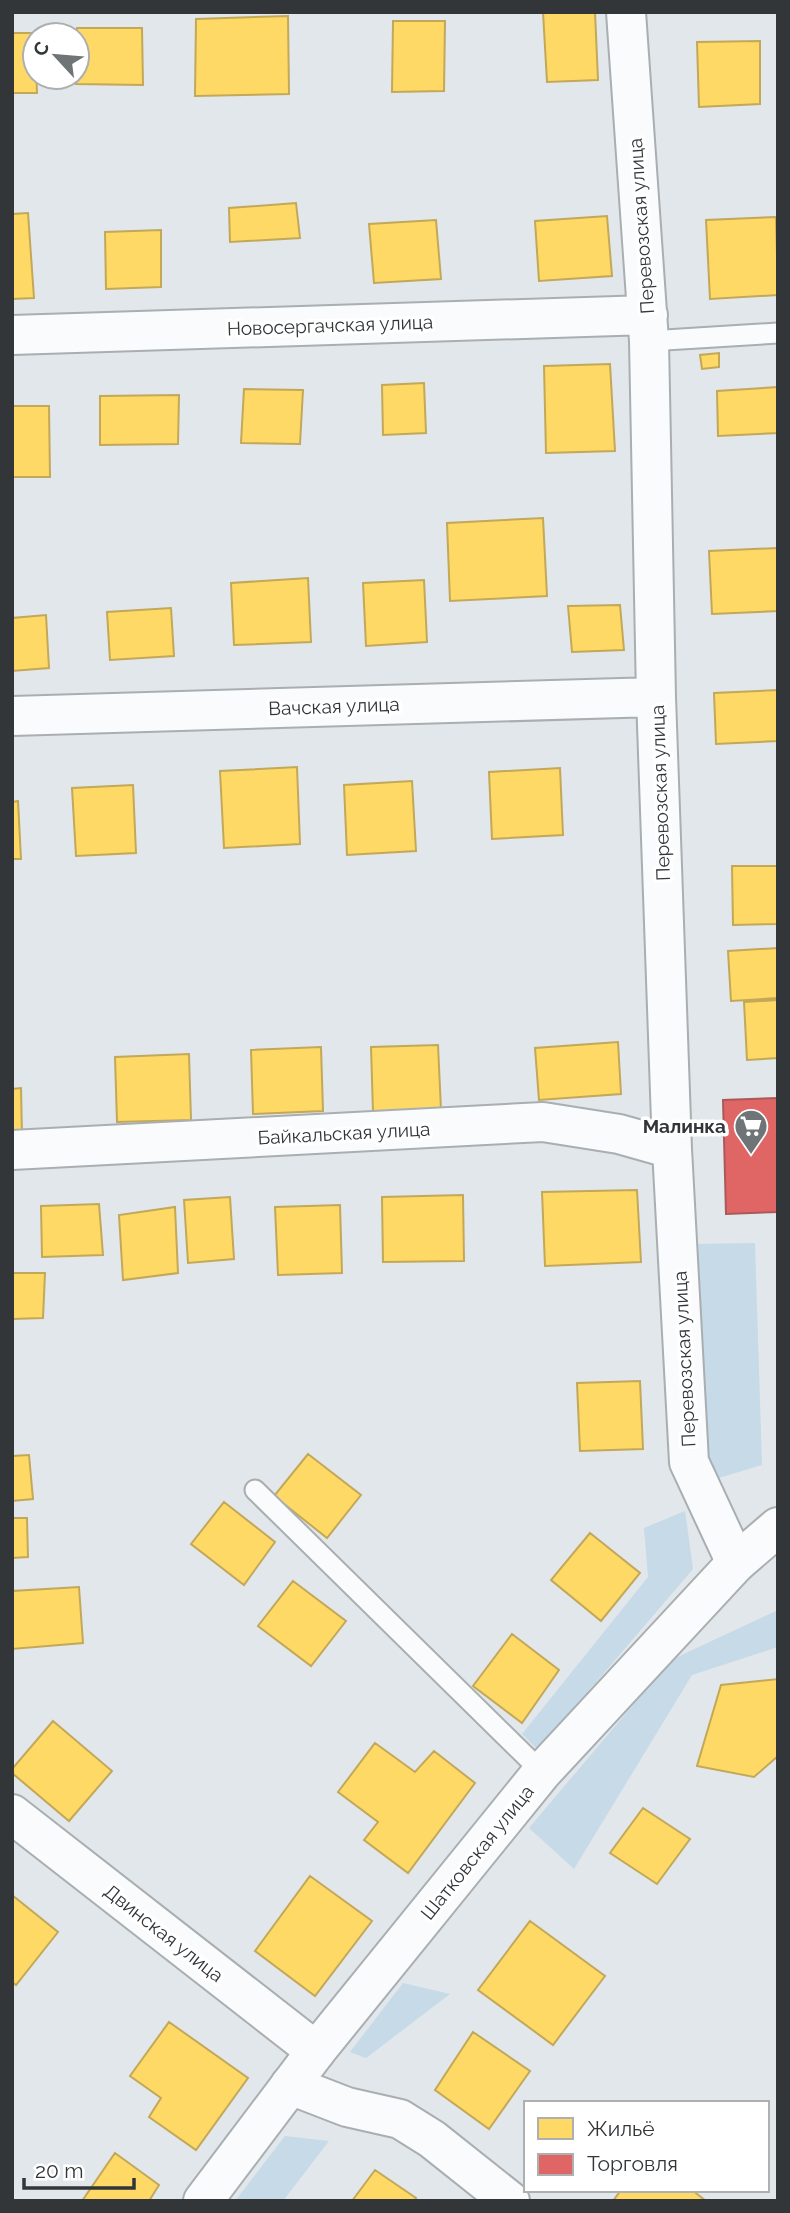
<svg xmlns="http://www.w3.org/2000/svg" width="790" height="2213" font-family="Raleway,sans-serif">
<rect width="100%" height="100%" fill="#e1e7eb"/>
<path fill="#c6dae7" d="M755,1243L762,1465L712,1480L688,1244Z
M685,1511L693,1569L538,1750L522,1734L648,1577L644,1528Z
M778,1610V1647L692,1675L574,1869L529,1828L671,1660Z
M403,1983L450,1994L366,2058L350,2052Z
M285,2136L329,2141L283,2201H235Z"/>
<path fill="#ffd966" stroke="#c2a858" stroke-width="2" d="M543,12H595L598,80L547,82Z
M288,16L289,94L195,96L196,19Z
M393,21H445L444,91L392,92Z
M77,28H142L143,85L76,84Z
M12,33H37L35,35L37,93H12Z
M760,41V104L699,107L697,42Z
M296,203L300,238L230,242L229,208Z
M28,213L34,298L12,299V214Z
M607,216L612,276L539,281L535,221Z
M776,217L778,295L710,299L706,220Z
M436,220L441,279L374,283L369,224Z
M161,230V287L106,289L105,232Z
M719,353V367L702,369L700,355Z
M610,364L615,451L546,453L544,366Z
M424,383L426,433L383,435L382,385Z
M778,387V433L718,436L717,391Z
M244,389L303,390L300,444L241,443Z
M179,395L178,444L100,445V396Z
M12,406H49L50,477H12Z
M543,518L547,596L450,601L447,523Z
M778,548V611L712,614L709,551Z
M308,578L311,642L234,645L231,583Z
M424,580L427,642L366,646L363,583Z
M620,605L624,650L572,652L568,606Z
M171,608L174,656L110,660L107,612Z
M46,615L49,668L12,671V618Z
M778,690V741L716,744L714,693Z
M297,767L300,844L224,848L220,771Z
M560,768L563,835L492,839L489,772Z
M412,781L416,851L347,855L344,785Z
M133,785L136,853L76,856L72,788Z
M18,801L21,859H12V802Z
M732,866H778V924L733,925Z
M778,948V998L731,1001L728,951Z
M778,1000V1058L747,1060L744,1002Z
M618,1042L621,1094L539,1100L535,1048Z
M438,1045L441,1110L373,1112L371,1047Z
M321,1047L323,1111L253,1114L251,1050Z
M189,1054L191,1120L117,1122L115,1057Z
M21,1088L22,1136H12V1089Z
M637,1190L641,1262L545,1266L542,1192Z
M463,1195L464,1261L383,1262L382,1197Z
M230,1197L234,1259L188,1263L184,1200Z
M99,1204L103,1255L42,1257L41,1206Z
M340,1205L342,1273L278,1275L275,1207Z
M175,1207L178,1273L123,1280L119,1215Z
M12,1273H45L43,1318L12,1319Z
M640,1381L643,1449L580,1451L577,1383Z
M308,1454L361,1495L327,1538L274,1496Z
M29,1455L33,1499L12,1501V1456Z
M224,1502L275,1542L244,1585L191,1544Z
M12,1518H27L28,1557L12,1558Z
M590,1533L640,1573L601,1621L551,1580Z
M293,1581L346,1621L311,1666L258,1626Z
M79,1587L83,1643L12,1649V1591Z
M512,1634L559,1670L522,1723L473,1686Z
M778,1679V1756L754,1777L697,1766L721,1685Z
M53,1721L112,1771L69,1821L12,1773V1769Z
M375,1743L415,1772L434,1751L475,1783L408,1873L364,1840L378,1822L338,1792Z
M643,1808L690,1839L657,1884L610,1853Z
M310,1876L372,1921L315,1996L255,1951Z
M12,1895L58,1932L16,1985L12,1982Z
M530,1921L605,1976L553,2045L478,1990Z
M169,2022L248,2078L196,2150L149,2117L161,2098L130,2076Z
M473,2032L530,2071L489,2129L435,2090Z
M115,2153L159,2185L149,2201H82Z
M375,2170L416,2198L414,2201H352Z
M621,2190H692L706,2201H613Z"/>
<path fill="#e06666" stroke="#ac5858" stroke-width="2" d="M778,1098V1212L726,1214L723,1100Z"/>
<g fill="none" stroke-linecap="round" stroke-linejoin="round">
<defs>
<path id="service" d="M649,341L778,333
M255,1490L542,1772"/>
<path id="minor" d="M626,12L649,341L656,697L672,1149L689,1462L736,1563
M12,335L648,315
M12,716L656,697
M12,1150L543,1122L619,1134L672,1149
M12,1814L316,2051
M290,2085L347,2107L400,2119L432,2139L510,2201"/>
<path id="tertiary" d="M203,2201L316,2051L542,1772L736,1563L778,1527"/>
</defs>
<use href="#service" stroke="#a9aeb1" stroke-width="23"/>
<use href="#minor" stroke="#a9aeb1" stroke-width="42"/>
<use href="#tertiary" stroke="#a9aeb1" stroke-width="42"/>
<use href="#service" stroke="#fafbfc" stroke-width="19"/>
<use href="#minor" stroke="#fafbfc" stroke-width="38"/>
<use href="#tertiary" stroke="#fafbfc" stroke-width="38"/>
</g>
<defs>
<symbol id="supermarket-pin" viewBox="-11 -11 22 30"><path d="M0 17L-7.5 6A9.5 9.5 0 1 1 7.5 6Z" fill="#6f7477" stroke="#fff"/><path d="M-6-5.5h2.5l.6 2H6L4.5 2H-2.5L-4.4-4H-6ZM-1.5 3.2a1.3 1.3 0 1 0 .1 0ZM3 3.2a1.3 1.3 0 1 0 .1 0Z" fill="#fff"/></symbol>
</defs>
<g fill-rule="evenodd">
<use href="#supermarket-pin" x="732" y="1107" width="38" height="52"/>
</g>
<g text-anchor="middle" stroke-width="7" stroke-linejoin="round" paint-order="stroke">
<g font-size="19" fill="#323639" stroke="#fff">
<text transform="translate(641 226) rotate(-94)" y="7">Перевозская улица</text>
<text transform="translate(330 325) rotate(-2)" y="7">Новосергачская улица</text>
<text transform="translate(334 706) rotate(-2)" y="7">Вачская улица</text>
<text transform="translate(660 793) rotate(-92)" y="7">Перевозская улица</text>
<text transform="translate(344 1133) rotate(-3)" y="7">Байкальская улица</text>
<text transform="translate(684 1359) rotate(-93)" y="7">Перевозская улица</text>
<text transform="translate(477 1852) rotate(-51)" y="7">Шатковская улица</text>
<text transform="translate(164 1933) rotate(38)" y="7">Двинская улица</text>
</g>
<g font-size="19" font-weight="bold" fill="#323639" stroke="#fff" text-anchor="end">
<text x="726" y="1133">Малинка</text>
</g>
</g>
<rect width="790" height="2213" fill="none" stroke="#323639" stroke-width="28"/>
<rect x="524" y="2101" width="245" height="91" fill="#ffffff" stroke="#adafb0" stroke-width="2"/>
<rect x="538" y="2118" width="35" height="21" fill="#ffd966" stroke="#adafb0" stroke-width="2"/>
<text x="587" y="2136" font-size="21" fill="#323639">Жильё</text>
<rect x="538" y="2154" width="35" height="21" fill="#e06666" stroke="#adafb0" stroke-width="2"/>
<text x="587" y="2171" font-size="21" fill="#323639">Торговля</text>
<g transform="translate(56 56) rotate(296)"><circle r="33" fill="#ffffff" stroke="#adafb0" stroke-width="2"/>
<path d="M0-5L12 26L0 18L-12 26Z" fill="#6f7477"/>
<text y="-10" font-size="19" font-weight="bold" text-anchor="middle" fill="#323639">С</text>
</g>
<path d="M24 2178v10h110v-10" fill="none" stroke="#323639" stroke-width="3.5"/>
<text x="35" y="2178" font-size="21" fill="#323639" stroke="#ffffff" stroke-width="5" paint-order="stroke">20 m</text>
</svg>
